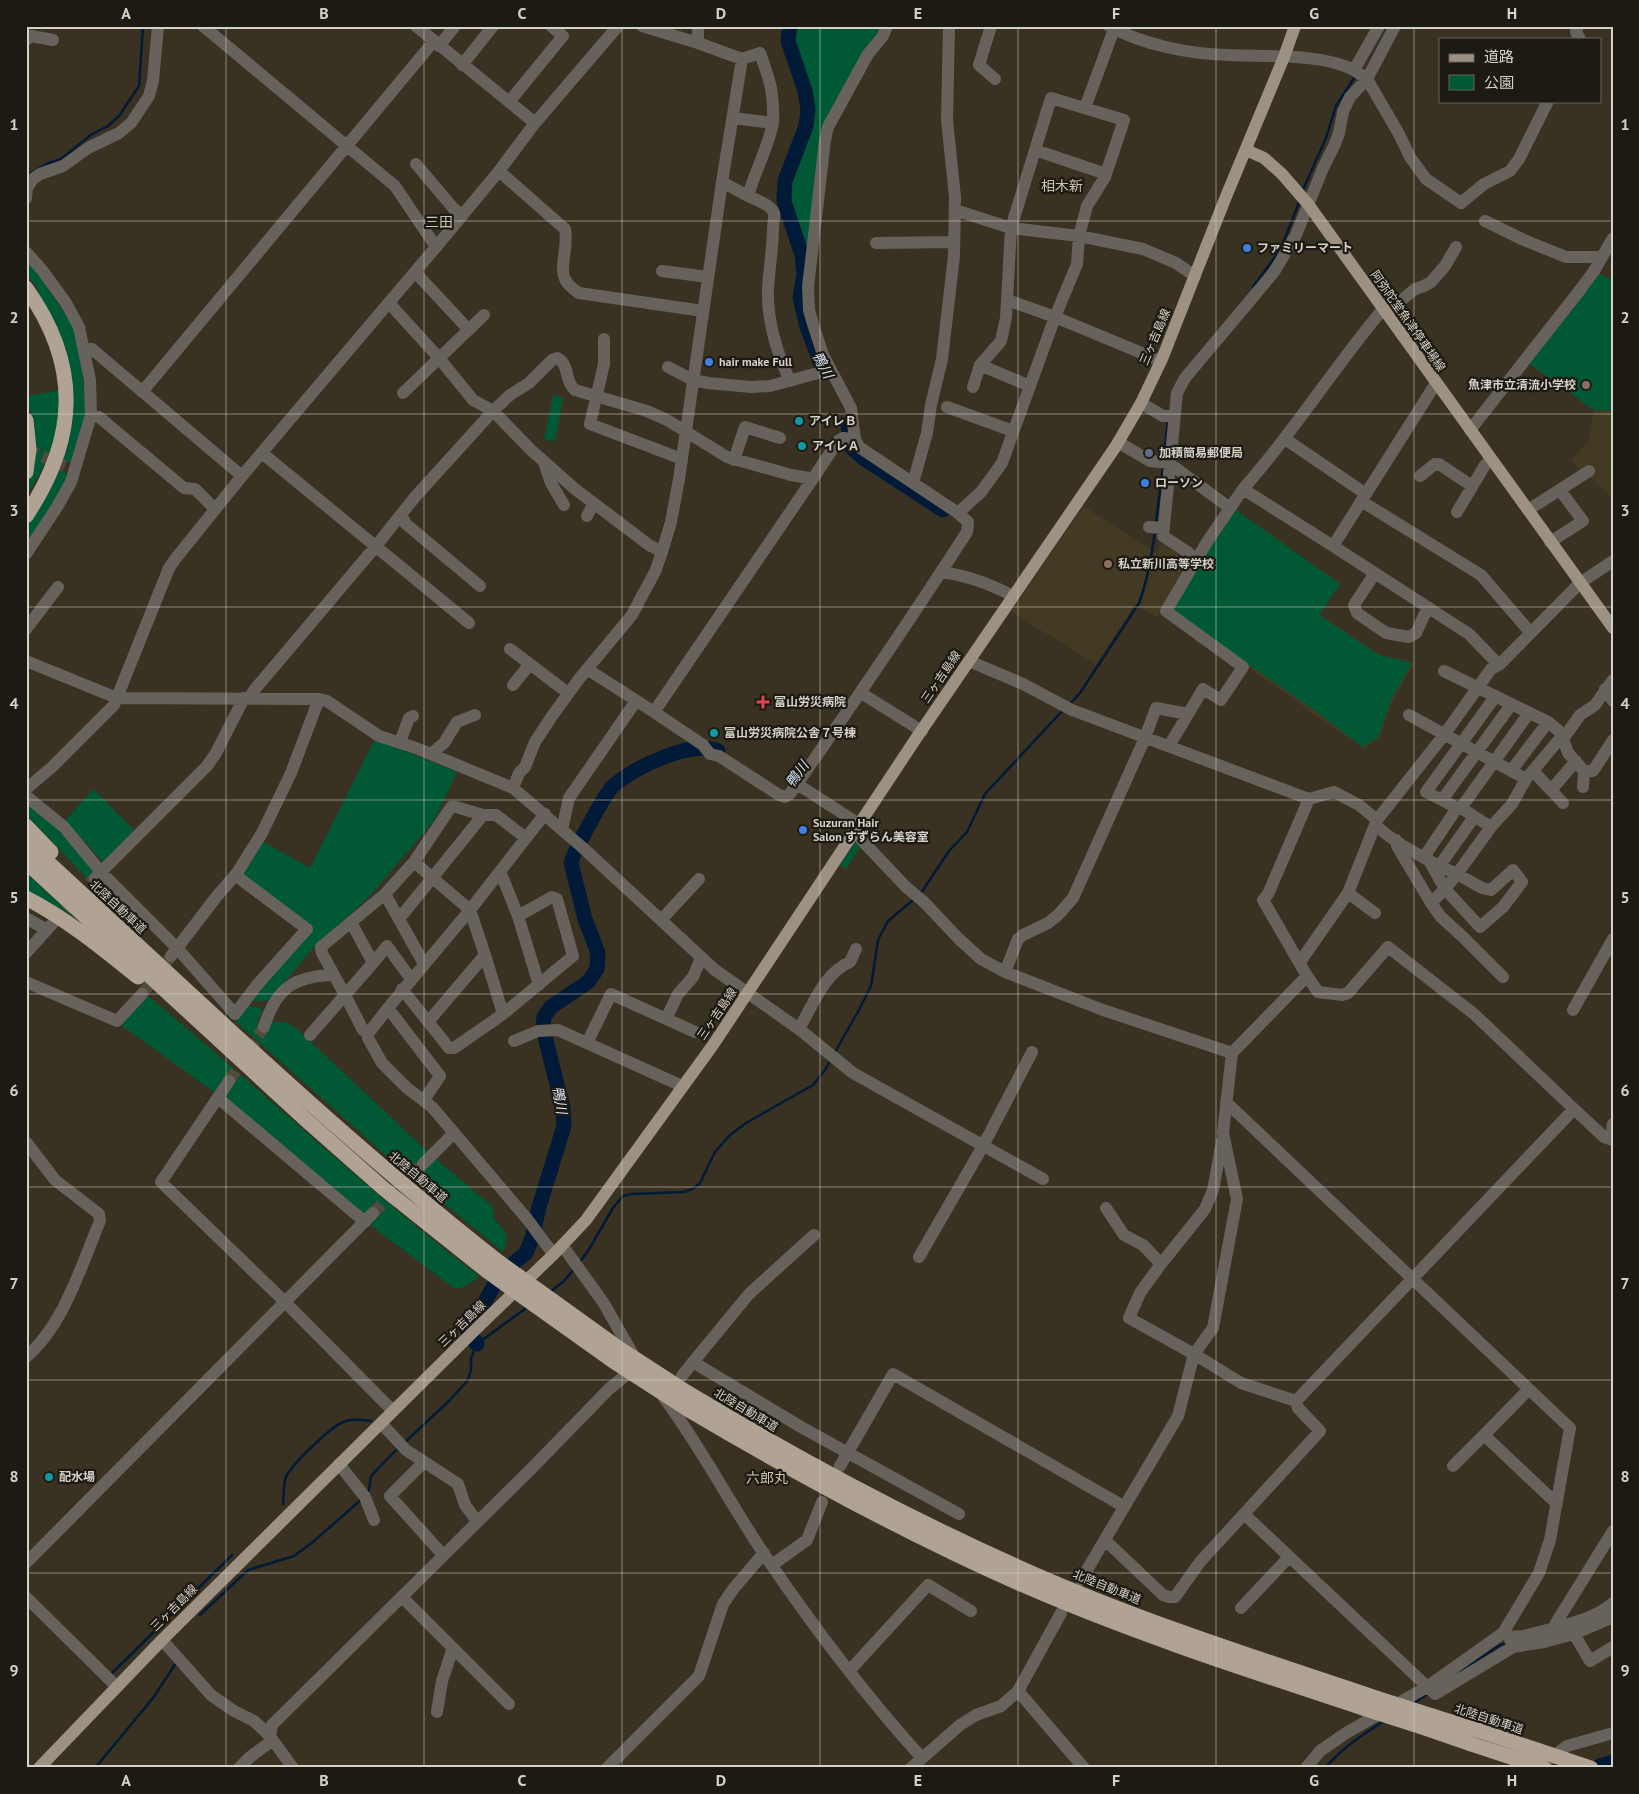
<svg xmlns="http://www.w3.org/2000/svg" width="1639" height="1794" font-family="'PT Sans','Noto Sans JP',sans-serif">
<rect width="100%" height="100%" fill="#393222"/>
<path fill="#433a23" d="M1594,271L1613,280V498L1571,461L1588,441L1594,410L1524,360Z
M1083,506L1157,554L1162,538L1199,561L1234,508L1340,584L1319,615L1379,655L1415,663L1392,701L1379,738L1364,749L1164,608L1157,617L1135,604L1096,664L1011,612Z"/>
<path fill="#005835" d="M798,26H884L831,111L807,252L787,197L788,183L808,135L812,118V94L794,47Z
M26,256L78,333L87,411L71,462L63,461L72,424L71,379L65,347L35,285L26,273Z
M1594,271L1613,280V410H1594L1524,360Z
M61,390C59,431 51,462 26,495V485L31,473L33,420L26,396Z
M553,395L563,398L555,441L544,440Z
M60,470L70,476L26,548V528L35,515Z
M1236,510L1340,584L1319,615L1379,655L1412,663L1391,700L1378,737L1363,747L1310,707L1170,610L1211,542Z
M375,739L457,772L433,822L367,899L314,947L269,1001H249L311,929L242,875L262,841L310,868Z
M93,789L134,830L103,862L65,821Z
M26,801L71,842L96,871L88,880L26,814Z
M856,842L861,846L846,869L840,865Z
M26,873L75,918L26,893Z
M148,996C260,1088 364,1188 479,1276C471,1283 464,1289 454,1288L370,1225L381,1214L375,1208L363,1218L251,1119L121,1025Z
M247,1005L263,1009L257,1022L268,1030L271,1022H286L296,1028L428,1152L494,1208L493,1217C503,1232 512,1232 503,1252L390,1159L235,1021Z"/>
<path fill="#001a37" d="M1613,1754V1768H1585L1597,1759Z"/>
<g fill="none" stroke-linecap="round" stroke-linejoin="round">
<path stroke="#001a37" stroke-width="2.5" d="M30,174L46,164L61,159L92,134L108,126L119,116L139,86L143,26
M1302,192L1326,138L1336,106L1356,75
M1253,287L1275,257L1284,241L1300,200
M1164,458L1168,419
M1156,523L1163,466
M1070,704L1080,693L1139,603C1148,579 1152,555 1155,531
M921,893L949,851L967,832L985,794L1064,709
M835,1052L859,1010L871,986L878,940L888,921L913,900
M580,1262L588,1251L613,1208L623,1196L632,1194L683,1192L693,1189L700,1183L715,1152L730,1135L746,1123L813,1085L825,1070L831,1059
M550,1292L563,1282L575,1268
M404,1443L449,1401L468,1380L471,1370V1358L477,1344L529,1306
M367,1493L369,1490L371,1476L398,1448
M283,1504C284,1496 283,1485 286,1477C290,1466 330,1428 341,1423C350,1418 361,1420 371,1421
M200,1615L248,1570L294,1556L314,1541L362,1499
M1460,1672L1500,1645L1506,1644
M111,1674L232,1555
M1412,1704L1429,1693
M95,1768L153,1698L176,1663
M1325,1768C1342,1748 1362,1735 1384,1721"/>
<path stroke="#001a37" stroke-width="15" d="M790,26L788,41L805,91L808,109L806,126L785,181L784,201L802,255L804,274L800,298L807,327L821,364
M848,425L851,447L863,458L943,510
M477,1344L464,1325L481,1309L500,1274L526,1253L532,1238L539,1207L564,1126L563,1108L546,1041L543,1026L544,1017L551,1007L588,982L597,969L598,953L585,919L571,863C574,851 605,793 614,785C636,767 690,740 718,751"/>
<path stroke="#504a3b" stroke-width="12" stroke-dasharray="12 6" stroke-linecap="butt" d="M26,449L65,466
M53,923L95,878
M142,994L171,956
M229,1081L264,1027
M373,1213L423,1164"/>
<path stroke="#68625c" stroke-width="12" d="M203,26L395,186L436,247
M416,26L535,123
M642,26L698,43V26
M991,26L979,65L995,79
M1109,26C1143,45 1190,54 1228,55C1266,57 1321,53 1354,70L1379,26
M1578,26L1576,32L1580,39
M26,40L31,36L53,40
M698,43L742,59L760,53C770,81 774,92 773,123L733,118
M439,46L455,26
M742,59L722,182L748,196C755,171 768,148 773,123
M462,65L493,26
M1354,70L1367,79L1399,134L1410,157L1426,179L1461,203L1484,184L1510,171L1519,159L1548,101
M509,102L563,36L551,26
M1085,108L1114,29
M1035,150L1106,174
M416,164L454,209L462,215
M499,171L565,229C570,257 550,276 579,293L703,311
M748,196C755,199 771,205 774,213C775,216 773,224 773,228C773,248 769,269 768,289C767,320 777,353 790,381
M26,198L27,188L33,179L40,174L63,166L88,148L119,133L131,123L149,96L153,81L158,26
M955,210L1011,228L1079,236L1143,249L1176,263L1195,276
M1485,221L1524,240L1566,257H1602
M876,243L954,242
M26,252L42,270L66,303L79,327L90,380L91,415L71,482L57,507L26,554
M662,271L708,277
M415,272L468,329
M1007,300L1055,317L1161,361
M389,303L439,358L473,400L493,411L531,450L575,489L649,545L662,552
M1383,309C1334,367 1294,432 1243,489L1333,546L1436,383
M1386,313L1415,289L1424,286L1431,282L1445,266L1456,247
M604,339V364L590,424L682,459
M84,349H92L242,476
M668,367L693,380L708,383L751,387L770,386L818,373
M973,387L980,365
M142,392L434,41
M403,393L484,315
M1141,403L1163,416H1174
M947,407L1013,431
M91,415L99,417L184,488L195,489L215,509
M1470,430L1580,290L1594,271L1613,238
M855,439L851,408L823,355L813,324L809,310L808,287L825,140L828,127L868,54L883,36L887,26
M1285,439L1366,494
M1118,442L1150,461L1169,463L1230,508
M262,453L469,623
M734,460L745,427L780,438
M544,462L551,483L564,505
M1420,476L1435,464H1439L1472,486
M814,477L654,712L703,745L710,754L719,756L779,795L785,797L789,795L797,784L859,824
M913,483L927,433L931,405L942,359L954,256L955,197L947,120L949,26
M1361,501L1481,575L1530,632
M1528,510L1589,471
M1457,512L1485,465L1491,460
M958,513L981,492L1002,463L1055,317L1077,264L1079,236L1087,206L1105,177L1124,120L1051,98L1011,228L1006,318L1001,341L980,365L1030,386
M401,515L406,524L480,586
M587,516L594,503
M1149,527L1164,528
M1550,542L1583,521L1562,493
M1333,546L1469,634L1499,665
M1189,553L1163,536L1177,393L1185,378L1274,272L1296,235L1323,168L1334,146L1339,133L1343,112L1350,97L1367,79L1395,26
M941,572C968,576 988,583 1013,596
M1375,573L1354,605L1357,613L1386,633L1409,637L1416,633L1428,607
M26,629L58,587
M510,649L568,693
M26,661L117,698L319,699L327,701L379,736L416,748L513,788L582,847L715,970L799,1029L853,1073L1043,1179
M969,661L1023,684L1072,710L1309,799L1334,792L1359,805L1377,820
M587,669L654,712
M1444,671L1548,722L1559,731L1563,739
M1613,680L1595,705L1580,715L1563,739L1568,753L1584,771H1593L1613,740
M513,685L530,664
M1605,689L1613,701
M861,693L922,731
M249,698L255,689L376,546L415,497L493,411L510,395L529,383L552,360L557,358C570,364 564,381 575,390L647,411L667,420L727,457L791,475L808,478L814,477L838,441L843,438L855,439L859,447L958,513L968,522L967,532C912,617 855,701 797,784
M1511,705L1442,800L1457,808H1461L1529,713
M1409,715L1526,779
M400,742L409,718L413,716
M1169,746L1203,689L1221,700L1243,667L1166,611L1207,542L1243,489
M431,754L444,743L457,722L475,715
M1511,771L1548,722
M1533,771L1551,790
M1583,787L1584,771
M513,788L519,773L525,767L535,742L552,716L579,679L632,615L643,594L655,572L662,552L671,522L679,479L722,182
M26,789L52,767L114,705L169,568L176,558L242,476L436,247L499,171L535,123L618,26
M26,796L64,827L101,872L177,948L235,1014L257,985L307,929L235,875
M1309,799L1268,894L1263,900L1307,976L1318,992L1342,995L1348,993L1388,947L1474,1014L1574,1109L1604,1137L1613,1140
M1442,800L1426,792L1495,697
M1563,803L1551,790L1576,761
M1461,808L1491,827L1512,804L1526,779L1562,736
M1376,825C1392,842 1434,864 1457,874L1491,827
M562,830L569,798L636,701
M854,832L906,887L924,902L959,939L981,959L1005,972L1103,1010L1232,1053
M1396,840L1397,846L1431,903L1445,889L1429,860
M1424,857L1457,808
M414,862L470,910L485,955L428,1022
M1440,865L1474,817
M1513,870L1522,882L1503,907L1480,927L1445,889L1457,874L1482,888L1491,890Z
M500,871L518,916L539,985
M95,878L207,766L216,753L244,698
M1348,893L1375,913
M385,894L424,964
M1431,903L1441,917L1463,937L1503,977
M26,918L47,930
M399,919L483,815H496L526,838L545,814
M661,920L699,879
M351,922L373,963L345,995L363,1030L367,1031L368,1038L382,1063L407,1088L432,1107L528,1220C537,1232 544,1243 554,1254
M26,953L53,923
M485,955L503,1014
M171,956L217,896L237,873L262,833L291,773L319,699
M1300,962L1348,893L1377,820L1444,735L1491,669L1499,665L1580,583L1613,561
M373,963L387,946L411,979
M1005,972L1018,939L1023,935L1048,923L1058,915L1073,898L1145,738L1156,708L1188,714
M334,975L322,953L321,947L385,894L414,862L451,807H456L483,815
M26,982L117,1021L142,994
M402,989L449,1048H454L503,1014L573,956L557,899L552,897L518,916
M1573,1010L1613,939
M666,1019L678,994L693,977L701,958
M264,1027C276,988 294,976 334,975L345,995L310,1035
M799,1029C813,1005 824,973 850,962L856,949
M367,1031L371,1030L388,1008
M514,1041L538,1031L558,1030L682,1086
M587,1043L611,994L695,1032
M229,1081L161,1182L286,1303L393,1411
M218,1098L365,1222
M424,1100L440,1076L388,1008L470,910L526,838
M1226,1102L1570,1428L1550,1540L1539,1573L1503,1633L1427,1687L1346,1733L1320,1751L1306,1768
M1611,1139L1613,1124
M26,1142L55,1180L99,1214L100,1221C81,1266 64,1325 26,1357
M423,1164L454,1133
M1106,1208L1124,1235L1143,1245L1161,1264L1140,1293L1129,1318L1194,1354L1241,1383L1296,1401
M562,1245L603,1302L635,1358
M919,1257L983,1146L1032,1052
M1161,1264L1205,1209L1213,1190L1222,1141
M693,1362L749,1294L814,1235
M682,1376L693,1362L801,1427L959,1514
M1529,1389L1484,1435L1556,1503
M662,1395C700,1445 729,1502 764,1554C812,1625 865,1695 922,1758
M1296,1401L1574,1109
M381,1423L406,1450L458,1484L465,1505L477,1521
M424,1462L390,1496L443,1555
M339,1464L365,1497L374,1520
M840,1466L893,1374L1123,1506
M1453,1466L1484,1435
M1244,1514L1435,1694L1513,1647L1544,1642L1574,1634L1613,1617
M1613,1531L1556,1623L1555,1628C1575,1622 1597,1617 1613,1603
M1105,1540L1163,1595L1169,1597H1175L1200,1562L1320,1431L1298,1408L1296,1401
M26,1563L373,1213
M772,1565L807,1540L822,1502
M1081,1580L1178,1416L1194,1354L1213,1328L1237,1199L1223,1133L1232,1053L1307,976
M26,1597L117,1687
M402,1597L509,1704
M1241,1608L1289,1557
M1574,1634L1590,1661L1613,1647
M162,1640L211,1695L234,1711L254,1721L269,1735L293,1768
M1513,1647L1509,1637L1524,1636L1555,1628
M850,1670L928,1585L971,1611
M1018,1691L1084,1768
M437,1712L442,1681L453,1648
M1548,1760L1567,1746L1613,1733
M239,1768L250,1757L269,1743L272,1725L531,1469L609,1389L637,1366
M607,1768L699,1676L723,1604L734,1588L764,1553
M911,1768L960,1725L976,1715L1001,1706L1018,1691L1061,1613"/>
<path stroke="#9d9183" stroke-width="12" d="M1246,150L1264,158L1282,174L1308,204L1613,628
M39,1768L162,1640L477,1328L554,1254L586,1220L713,1045L917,737L1116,446L1141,403L1162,359L1225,199L1284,57L1295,26"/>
<path stroke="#b1a393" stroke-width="15" d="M26,288C81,365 78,438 26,516
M26,420L29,449L26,472
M26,826L51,852
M26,842C181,984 331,1130 496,1260
M26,862L305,1119L383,1188L487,1271
M26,898C67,919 102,948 138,977
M688,1393C798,1459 909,1519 1027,1571C1142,1622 1263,1660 1382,1700
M689,1410C797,1474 907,1534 1023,1585C1133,1633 1248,1670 1363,1708
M1432,1716L1480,1731
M1413,1724L1471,1744"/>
<path stroke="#b1a393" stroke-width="15" d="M496,1260L620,1349L688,1393
M487,1271L613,1361L689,1410
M1382,1700L1432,1716
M1363,1708L1413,1724
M1480,1731L1591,1768
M1471,1744L1544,1768"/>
</g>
<path fill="none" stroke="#d5d1c7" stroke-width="1" stroke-opacity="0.55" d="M226,26V1768M424,26V1768M622,26V1768M820,26V1768M1018,26V1768M1216,26V1768M1414,26V1768M26,221H1613M26,414H1613M26,607H1613M26,800H1613M26,994H1613M26,1187H1613M26,1380H1613M26,1573H1613"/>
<g fill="#3f7fe0" stroke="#1d1a13" stroke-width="2">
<circle cx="1247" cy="248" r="5"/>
<circle cx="709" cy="362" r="5"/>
<circle cx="1145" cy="483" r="5"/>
<circle cx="803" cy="830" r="5"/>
</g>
<g fill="#8d6e63" stroke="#1d1a13" stroke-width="2">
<circle cx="1586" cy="385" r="5"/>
<circle cx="1108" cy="564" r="5"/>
</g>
<g fill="#0f9aa8" stroke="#1d1a13" stroke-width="2">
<circle cx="799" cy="421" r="5"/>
<circle cx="802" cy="446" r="5"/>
<circle cx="714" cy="733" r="5"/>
<circle cx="49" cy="1477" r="5"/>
</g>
<circle fill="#5c6f8a" stroke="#1d1a13" stroke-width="2" cx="1149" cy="453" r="5"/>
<path fill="#e0444e" stroke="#1d1a13" stroke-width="2" d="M760.5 694.5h5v5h5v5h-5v5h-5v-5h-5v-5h5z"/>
<g text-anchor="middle" stroke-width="4.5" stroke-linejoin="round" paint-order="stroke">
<g font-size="12" font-weight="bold" fill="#d5d1c7" stroke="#1d1a13" text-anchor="start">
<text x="1257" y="252">ファミリーマート</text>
<text x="719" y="366">hair make Full</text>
<text x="1576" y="389" text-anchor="end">魚津市立清流小学校</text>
<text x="809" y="425">アイレＢ</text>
<text x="812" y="450">アイレＡ</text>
<text x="1159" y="457">加積簡易郵便局</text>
<text x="1155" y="487">ローソン</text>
<text x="1118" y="568">私立新川高等学校</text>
<text x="774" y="706">富山労災病院</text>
<text x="724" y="737">富山労災病院公舎７号棟</text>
<text x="813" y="827">Suzuran Hair<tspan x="813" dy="14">Salon すずらん美容室</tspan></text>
<text x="59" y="1481">配水場</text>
</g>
<g font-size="12" fill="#d5d1c7" stroke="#1d1a13">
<text transform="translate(1408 321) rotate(55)" y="4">阿弥陀堂魚津停車場線</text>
<text transform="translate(1155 337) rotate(-67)" y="4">三ヶ吉島線</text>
<text transform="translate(941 677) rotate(-56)" y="4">三ヶ吉島線</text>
<text transform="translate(118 907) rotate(43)" y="4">北陸自動車道</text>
<text transform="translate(717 1014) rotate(-56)" y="4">三ヶ吉島線</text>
<text transform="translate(418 1177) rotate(40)" y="4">北陸自動車道</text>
<text transform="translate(462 1324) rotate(-44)" y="4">三ヶ吉島線</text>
<text transform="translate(746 1410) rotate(31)" y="4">北陸自動車道</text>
<text transform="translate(1107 1587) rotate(22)" y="4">北陸自動車道</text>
<text transform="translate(174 1608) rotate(-45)" y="4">三ヶ吉島線</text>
<text transform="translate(1489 1719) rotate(18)" y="4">北陸自動車道</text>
</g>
<g font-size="14" fill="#ccc4b0" stroke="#1d1a13">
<text x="1062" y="191">相木新</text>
<text x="439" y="227">三田</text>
<text x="767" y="1483">六郎丸</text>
</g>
<g font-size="14" font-style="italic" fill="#d7e5f7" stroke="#1d1a13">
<text transform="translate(823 365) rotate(62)" y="5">鴨川</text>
<text transform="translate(797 774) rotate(-54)" y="5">鴨川</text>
<text transform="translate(560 1100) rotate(81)" y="5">鴨川</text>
</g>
</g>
<rect width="1639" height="1794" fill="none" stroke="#1d1a13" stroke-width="55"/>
<rect x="1439" y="38" width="162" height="65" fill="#1d1a13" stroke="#67635b"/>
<rect x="1449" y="54" width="25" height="8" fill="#9d9183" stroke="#67635b"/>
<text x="1484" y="62" font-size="15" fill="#d5d1c7">道路</text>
<rect x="1449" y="75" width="25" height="15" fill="#005835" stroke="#67635b"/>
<text x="1484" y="88" font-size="15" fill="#d5d1c7">公園</text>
<rect x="28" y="28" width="1584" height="1738" fill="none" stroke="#d5d1c7" stroke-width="2"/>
<g font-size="16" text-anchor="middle" font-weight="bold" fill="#d5d1c7">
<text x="126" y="19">A</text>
<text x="324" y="19">B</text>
<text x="522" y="19">C</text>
<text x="721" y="19">D</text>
<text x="918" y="19">E</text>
<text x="1116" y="19">F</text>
<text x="1314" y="19">G</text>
<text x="1512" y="19">H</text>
<text x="14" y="130">1</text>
<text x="1625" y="130">1</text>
<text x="14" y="323">2</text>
<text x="1625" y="323">2</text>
<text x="14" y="516">3</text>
<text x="1625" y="516">3</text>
<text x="14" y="709">4</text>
<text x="1625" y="709">4</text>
<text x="14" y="903">5</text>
<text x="1625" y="903">5</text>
<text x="14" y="1096">6</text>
<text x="1625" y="1096">6</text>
<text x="14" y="1289">7</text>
<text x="1625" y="1289">7</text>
<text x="14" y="1482">8</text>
<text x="1625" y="1482">8</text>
<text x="14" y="1676">9</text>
<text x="1625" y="1676">9</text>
<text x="126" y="1786">A</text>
<text x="324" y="1786">B</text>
<text x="522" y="1786">C</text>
<text x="721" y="1786">D</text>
<text x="918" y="1786">E</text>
<text x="1116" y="1786">F</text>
<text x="1314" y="1786">G</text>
<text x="1512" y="1786">H</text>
</g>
</svg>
